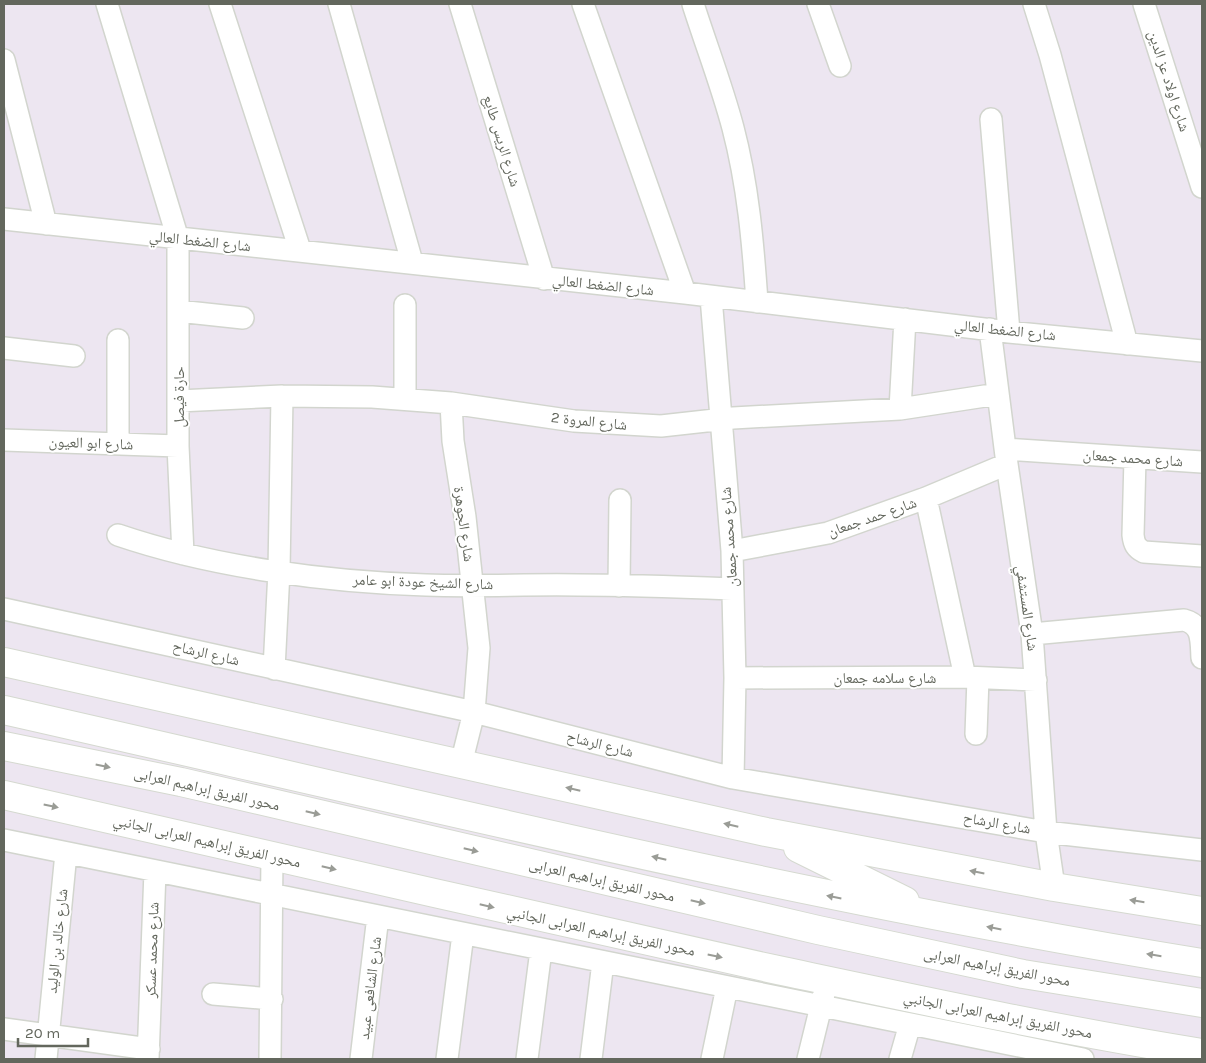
<svg xmlns="http://www.w3.org/2000/svg" width="1206" height="1063" font-family="Karla,'Noto Naskh Arabic',sans-serif">
<rect width="100%" height="100%" fill="#ede6f1"/>
<g fill="none" stroke-linecap="round" stroke-linejoin="round">
<defs>
<path id="street" d="M107,4L178,239V446L183,554
M220,4L300,250
M339,4L412,262
M460,4L544,279
M583,4L685,293
M693,4C706,45 722,86 733,128C748,185 753,243 757,302
M818,4L840,66
M1034,4L1050,55L1127,344
M1144,4L1202,187
M4,60L46,224
M991,119L1009,332
M4,219L685,293L1009,332L1202,351
M711,297L732,551L735,678L733,778
M178,311L243,318
M990,329L1007,464L1032,634L1046,832L1054,887
M4,348L74,356
M405,399V305
M179,401L282,396L372,397L451,403L574,421L661,426L733,418L900,409L998,394
M451,403L453,441L465,517L479,648L474,712L461,764
M900,409L905,319
M4,440L178,446
M118,444V340
M1005,449L1202,462
M1135,458L1133,535C1134,544 1136,548 1144,552L1202,556
M926,498L965,677
M118,535C212,567 327,582 426,585C477,587 527,584 578,585C629,585 681,587 732,589
M732,551L828,533L926,498L1007,464
M619,586L620,500
M4,609L474,712L733,778L1046,832L1202,850
M1032,634L1184,620C1203,625 1201,641 1202,658
M274,669L279,571L282,396
M735,678L965,677L1036,680
M976,734L978,678
M4,840L1083,1059
M213,994L272,999
M4,1029L149,1049
M46,1059L66,853
M148,1059L155,871
M270,1059L272,855
M361,1059L378,916
M447,1059L463,934
M527,1059L541,950
M591,1059L603,962
M712,1059L727,987
M808,1059L824,994
M900,1059L910,1024"/>
<path id="secondary" d="M4,662L766,832L1054,887L1202,911
M4,710C402,800 799,898 1202,963
M4,746L181,782L818,930L1023,974L1202,1003
M4,795C261,852 516,913 773,969C915,999 1058,1030 1202,1053
M798,848L905,901"/>
</defs>
<use href="#street" stroke="#d2d5ce" stroke-width="24"/>
<use href="#secondary" stroke="#d5d9d0" stroke-width="30"/>
<use href="#street" stroke="#fff" stroke-width="21"/>
<use href="#secondary" stroke="#fff" stroke-width="28"/>
</g>
<defs><path id="oneway-solid" d="M-6-.8H1V-3.2L6.5 0L1 3.2V.8H-6Z" transform="scale(1.25)"/></defs>
<g fill="#9a9c96">
<use href="#oneway-solid" transform="translate(103 766) rotate(12)"/>
<use href="#oneway-solid" transform="translate(573 789) rotate(-167)"/>
<use href="#oneway-solid" transform="translate(51 806) rotate(12)"/>
<use href="#oneway-solid" transform="translate(313 813) rotate(13)"/>
<use href="#oneway-solid" transform="translate(731 825) rotate(-167)"/>
<use href="#oneway-solid" transform="translate(471 850) rotate(13)"/>
<use href="#oneway-solid" transform="translate(659 858) rotate(-167)"/>
<use href="#oneway-solid" transform="translate(329 868) rotate(13)"/>
<use href="#oneway-solid" transform="translate(977 872) rotate(-169)"/>
<use href="#oneway-solid" transform="translate(834 897) rotate(-169)"/>
<use href="#oneway-solid" transform="translate(1137 901) rotate(-171)"/>
<use href="#oneway-solid" transform="translate(698 902) rotate(13)"/>
<use href="#oneway-solid" transform="translate(487 906) rotate(13)"/>
<use href="#oneway-solid" transform="translate(994 928) rotate(-169)"/>
<use href="#oneway-solid" transform="translate(1154 955) rotate(-171)"/>
<use href="#oneway-solid" transform="translate(715 956) rotate(12)"/>
</g>
<g text-anchor="middle" stroke-width="4" stroke-linejoin="round" paint-order="stroke">
<g font-size="15" fill="#63675d" stroke="#fff">
<text transform="translate(1169 81) rotate(72)" y="5">شارع اولاد عز الدين</text>
<text transform="translate(502 141) rotate(73)" y="5">شارع الريس طايع</text>
<text transform="translate(200 241) rotate(6)" y="5">شارع الضغط العالي</text>
<text transform="translate(603 285) rotate(6)" y="5">شارع الضغط العالي</text>
<text transform="translate(1005 330) rotate(6)" y="5">شارع الضغط العالي</text>
<text transform="translate(179 397) rotate(-90)" y="5">حارة فيصل</text>
<text transform="translate(589 421) rotate(6)" y="5">شارع المروة 2</text>
<text transform="translate(91 443) rotate(2)" y="5">شارع ابو العيون</text>
<text transform="translate(1133 458) rotate(4)" y="5">شارع محمد جمعان</text>
<text transform="translate(872 517) rotate(-19)" y="5">شارع حمد جمعان</text>
<text transform="translate(464 524) rotate(82)" y="5">شارع الجوهرة</text>
<text transform="translate(729 537) rotate(-94)" y="5">شارع محمد جمعان</text>
<text transform="translate(423 582) rotate(2)" y="5">شارع الشيخ عودة ابو عامر</text>
<text transform="translate(1027 608) rotate(82)" y="5">شارع المستشفي</text>
<text transform="translate(206 653) rotate(13)" y="5">شارع الرشاح</text>
<text x="885" y="683">شارع سلامه جمعان</text>
<text transform="translate(600 744) rotate(14)" y="5">شارع الرشاح</text>
<text transform="translate(207 789) rotate(13)" y="5">محور الفريق إبراهيم العرابى</text>
<text transform="translate(997 823) rotate(10)" y="5">شارع الرشاح</text>
<text transform="translate(207 841) rotate(13)" y="5">محور الفريق إبراهيم العرابى الجانبي</text>
<text transform="translate(602 880) rotate(13)" y="5">محور الفريق إبراهيم العرابى</text>
<text transform="translate(601 931) rotate(12)" y="5">محور الفريق إبراهيم العرابى الجانبي</text>
<text transform="translate(57 941) rotate(-84)" y="5">شارع خالد بن الوليد</text>
<text transform="translate(152 950) rotate(-88)" y="5">شارع محمد عسكر</text>
<text transform="translate(997 967) rotate(11)" y="5">محور الفريق إبراهيم العرابى</text>
<text transform="translate(370 988) rotate(-83)" y="5">شارع الشافعى عبيد</text>
<text transform="translate(998 1015) rotate(11)" y="5">محور الفريق إبراهيم العرابى الجانبي</text>
</g>
</g>
<rect width="1206" height="1063" fill="none" stroke="#63675d" stroke-width="10"/>
<path d="M18 1038v8h70v-8" fill="none" stroke="#63675d" stroke-width="2.5"/>
<text x="25" y="1038" font-size="15" fill="#63675d" stroke="#ffffff" stroke-width="4" paint-order="stroke">20 m</text>
</svg>
